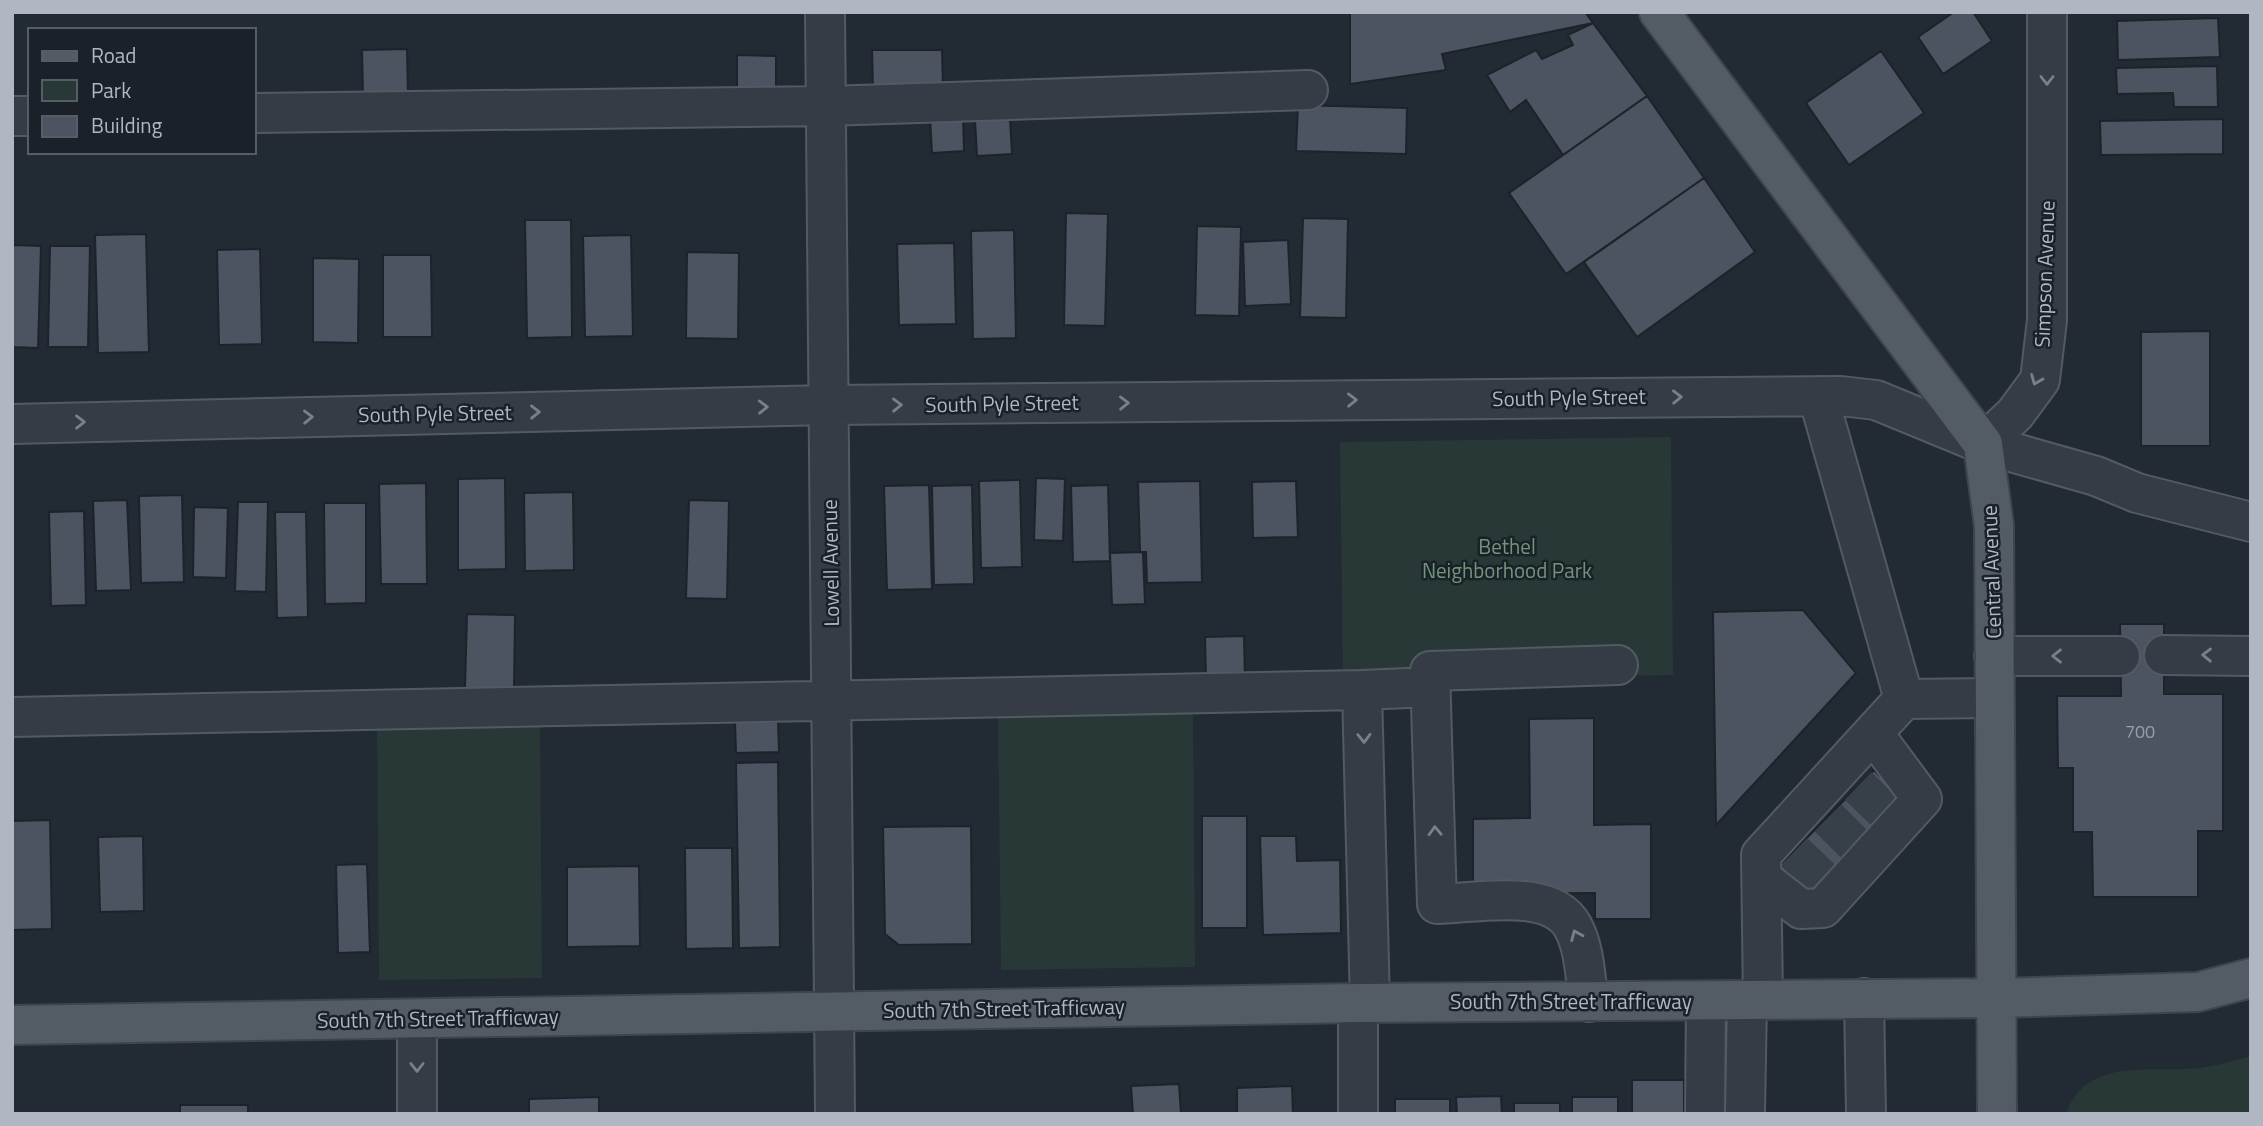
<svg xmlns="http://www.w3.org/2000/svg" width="2263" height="1126" font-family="'Titillium Web',sans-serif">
<rect width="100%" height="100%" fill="#222a34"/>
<path fill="#273837" d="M1671,437L1673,675L1343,681L1340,442Z
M1193,711L1195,967L1001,970L998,714Z
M540,722L542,978L379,980L377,723Z
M2251,1056V1114H2066C2085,1060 2141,1071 2187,1069C2208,1068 2230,1062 2251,1056Z"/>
<path fill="#4b5460" stroke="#1d232b" stroke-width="2" d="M1350,12H1585L1593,23L1442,54L1446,70L1350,84Z
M1954,12H1973L1992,41L1943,74L1918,37Z
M2218,18L2220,57L2118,60L2117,21Z
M1593,23L1647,96L1563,155L1526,100L1510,112L1487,75L1536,50L1542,59L1573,45L1568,35Z
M407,49L408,95L363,96L362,50Z
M872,50H942L943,88L873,89Z
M1881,51L1924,113L1849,165L1806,103Z
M737,55L776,56V92L737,91Z
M2217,66L2218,107H2174L2173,93L2117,94L2116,68Z
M1647,96L1704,178L1566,274L1509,193Z
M1298,105L1407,108L1406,154L1296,151Z
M963,116L964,151L932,153L930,117Z
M1010,118L1012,154L977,156L975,120Z
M2223,119V154L2101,155L2100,121Z
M1704,178L1755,252L1637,337L1584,262Z
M1066,213L1108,214L1105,326L1064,325Z
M1303,218L1348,219L1346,318L1300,317Z
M525,220H571L572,337L527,338Z
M1197,226L1241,227L1239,316L1195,315Z
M1014,230L1016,338L973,339L971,231Z
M146,234L149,352L98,353L95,235Z
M631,235L633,336L585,337L583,236Z
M1288,240L1291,304L1245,306L1243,242Z
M954,243L956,324L899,325L897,244Z
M12,245L41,246L38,348L12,347Z
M50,246H90L88,347H48Z
M260,249L262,344L219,345L217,250Z
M687,252L739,253L738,339L686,338Z
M383,255H431L432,337H383Z
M313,258L359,259L358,343L313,342Z
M2210,331V446H2141V332Z
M505,478L506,569L458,570V479Z
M1036,478L1065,479L1063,541L1034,540Z
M1020,480L1022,567L981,568L979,481Z
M1200,481L1202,582L1147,583L1146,552H1140L1138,482Z
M1296,481L1298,537L1253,538L1252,482Z
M426,483L427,584H381L379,484Z
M929,485L932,589L887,590L884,486Z
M972,485L974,584L934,585L932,486Z
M1108,485L1110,561L1073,562L1071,486Z
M573,492L574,570L525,571L524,493Z
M182,495L184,582L141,583L139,496Z
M127,500L131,590L96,591L93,501Z
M689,500L729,501L727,599L686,598Z
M238,502H268L266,592L235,591Z
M324,503H366V603L325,604Z
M194,507L228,508L226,578L193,577Z
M84,511L86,605L51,606L49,512Z
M275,512H306L308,617L277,618Z
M1143,552L1145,604L1112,605L1110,553Z
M1803,610L1856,673L1716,825L1713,612Z
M467,614L515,615L514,690L465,688Z
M2120,624H2164V694H2223V831H2198V897H2093L2092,832H2073V768H2058L2057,696H2121Z
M1244,636L1245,679L1206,680L1205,637Z
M1594,718V825L1651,824V919H1595V893L1473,894V819L1530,818L1529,719Z
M778,721L779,752L736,753L735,722Z
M778,762L780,947L739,948L736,763Z
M1874,770L1907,803L1811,900L1778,867Z
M1202,816H1247V928H1202Z
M50,820L52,929L12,930V821Z
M971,826L972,944L899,945L885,934L883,827Z
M143,836L144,911L100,912L98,837Z
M1260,836H1296L1297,861L1340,860L1341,933L1263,935Z
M685,848H732L733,948L686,949Z
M367,864L370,952L338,953L336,865Z
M639,866L640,946L567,947V867Z
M1632,1080H1684V1114H1632Z
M1179,1084L1181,1114H1133L1131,1086Z
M1292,1086L1293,1114H1237V1088Z
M1501,1096L1502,1114H1457L1456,1097Z
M599,1097V1114H529V1099Z
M1572,1097H1618V1114H1572Z
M1395,1099H1450V1114H1395Z
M1514,1103H1560V1114H1514Z
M180,1105H248V1114H180Z"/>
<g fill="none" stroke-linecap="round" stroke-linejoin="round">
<path stroke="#373f49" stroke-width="38" stroke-dasharray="38 19" stroke-linecap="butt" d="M1858,786L1891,818
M1828,818L1860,850
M1794,852L1828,884"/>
<defs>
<path id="minor" d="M825,12L835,1114
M254,113L827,106L1308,90
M12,116H30
M1818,396L1904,699
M12,424L829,405L1841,396L1876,400L1983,444L2096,476L2137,493L2251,522
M1983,444L2015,414L2040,380L2047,320V12
M2164,655L2251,656
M1994,656H2120
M12,717L1362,690
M1762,879L1801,909L1823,908L1922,799L1873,733
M1864,998L1866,1114
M1763,1000L1761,855L1904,699L1994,698
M1589,1002C1585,978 1585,949 1573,927C1552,887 1476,903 1437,904L1430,671L1618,665
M1358,1003V1114
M1370,1003L1362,690L1431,687
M417,1020V1114
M1705,1114L1706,1001
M1745,1114L1747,1000"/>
<path id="major" d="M1659,12L1983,444L1994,526L1997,1114
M12,1025L1358,1003L1997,998L2198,992L2251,978"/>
</defs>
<use href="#minor" stroke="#535a63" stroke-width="42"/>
<use href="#major" stroke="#3f454f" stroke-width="42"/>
<use href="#minor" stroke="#353c45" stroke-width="38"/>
<use href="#major" stroke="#535b65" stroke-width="38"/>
</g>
<defs><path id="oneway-chevron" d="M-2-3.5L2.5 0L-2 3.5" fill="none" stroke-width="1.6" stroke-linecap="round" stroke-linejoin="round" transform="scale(1.75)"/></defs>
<g stroke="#79808a">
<use href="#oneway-chevron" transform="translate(2047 80) rotate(90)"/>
<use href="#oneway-chevron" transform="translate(2036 380) rotate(112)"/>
<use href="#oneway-chevron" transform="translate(1677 397) rotate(-1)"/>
<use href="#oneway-chevron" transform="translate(1352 400) rotate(-1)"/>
<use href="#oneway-chevron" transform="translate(1124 403) rotate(-1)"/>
<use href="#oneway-chevron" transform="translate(897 405) rotate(-1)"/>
<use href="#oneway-chevron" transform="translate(763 407) rotate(-1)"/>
<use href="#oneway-chevron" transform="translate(535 412) rotate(-1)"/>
<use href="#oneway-chevron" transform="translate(308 417) rotate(-1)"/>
<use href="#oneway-chevron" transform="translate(80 422) rotate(-1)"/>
<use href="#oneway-chevron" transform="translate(2207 655) rotate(-179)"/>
<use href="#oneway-chevron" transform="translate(2057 656) rotate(180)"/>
<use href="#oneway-chevron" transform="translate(1364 738) rotate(89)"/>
<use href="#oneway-chevron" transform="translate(1435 831) rotate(-92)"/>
<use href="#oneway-chevron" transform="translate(1576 935) rotate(-113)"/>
<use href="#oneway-chevron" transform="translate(417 1067) rotate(90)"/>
</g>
<g text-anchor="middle" stroke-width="5" stroke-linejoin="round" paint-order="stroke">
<g font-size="18" fill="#979eaa">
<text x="2140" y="738">700</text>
</g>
<g font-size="21" fill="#b0b7c2" stroke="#1b2129">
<text transform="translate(2045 274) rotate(-88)" y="7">Simpson Avenue</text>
<text transform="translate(1569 398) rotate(-1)" y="7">South Pyle Street</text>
<text transform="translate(1002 404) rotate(-1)" y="7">South Pyle Street</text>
<text transform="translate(435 414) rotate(-1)" y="7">South Pyle Street</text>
<text transform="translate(831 563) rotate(-91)" y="7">Lowell Avenue</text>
<text transform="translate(1992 572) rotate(-92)" y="7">Central Avenue</text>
<text x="1571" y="1009">South 7th Street Trafficway</text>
<text transform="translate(1004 1009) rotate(-1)" y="7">South 7th Street Trafficway</text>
<text transform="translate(438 1019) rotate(-1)" y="7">South 7th Street Trafficway</text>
</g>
<g font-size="21" fill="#719579" stroke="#1b2129">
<text x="1507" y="554">Bethel<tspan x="1507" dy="24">Neighborhood Park</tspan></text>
</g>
</g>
<rect width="2263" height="1126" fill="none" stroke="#b0b7c2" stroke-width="28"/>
<rect x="28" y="28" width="228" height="126" fill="#1b2129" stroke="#575d66" stroke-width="2"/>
<rect x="42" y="51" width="35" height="10" fill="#535b65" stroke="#575d66" stroke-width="2"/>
<text x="91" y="63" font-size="21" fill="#b0b7c2">Road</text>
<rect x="42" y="80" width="35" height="21" fill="#273837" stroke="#575d66" stroke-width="2"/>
<text x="91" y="98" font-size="21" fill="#b0b7c2">Park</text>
<rect x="42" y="116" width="35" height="21" fill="#4b5460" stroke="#575d66" stroke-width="2"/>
<text x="91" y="133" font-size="21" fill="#b0b7c2">Building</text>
</svg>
